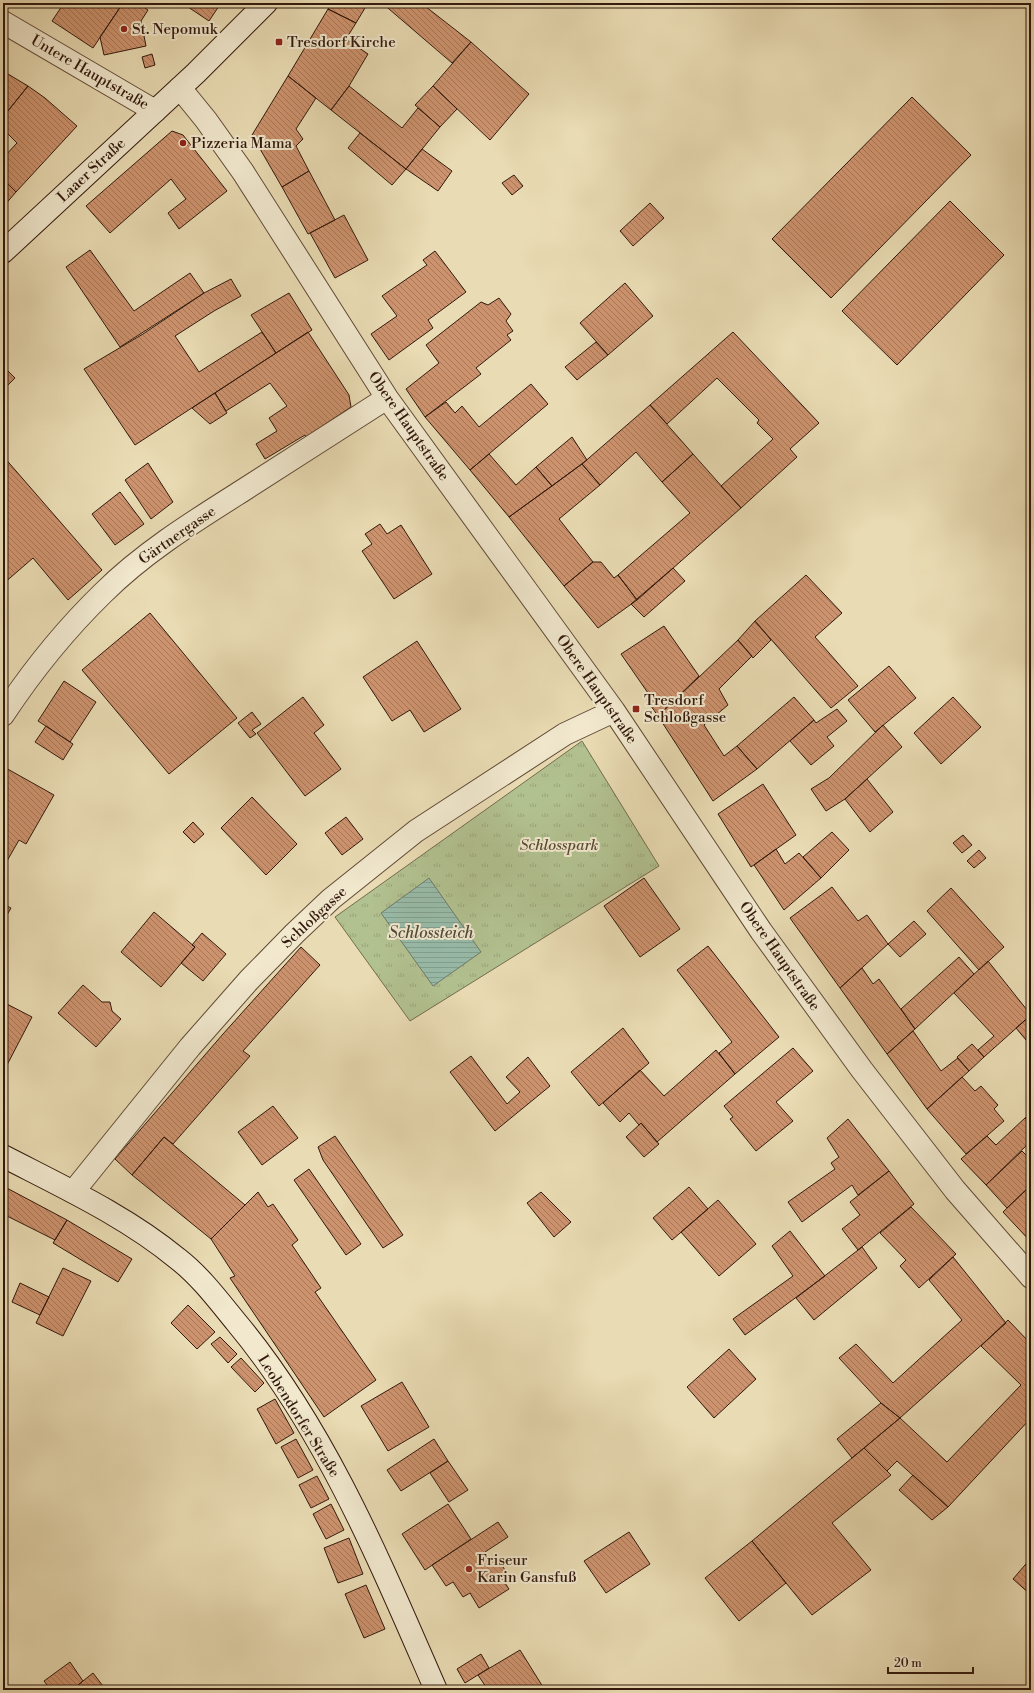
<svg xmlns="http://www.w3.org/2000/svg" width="1034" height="1693" font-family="'Libre Bodoni',serif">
<defs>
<pattern id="park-tufts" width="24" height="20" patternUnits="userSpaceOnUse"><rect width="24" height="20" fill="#b2c190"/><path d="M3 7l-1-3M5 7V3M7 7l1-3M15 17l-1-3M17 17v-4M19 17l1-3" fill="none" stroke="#9aa57b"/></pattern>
<pattern id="water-rules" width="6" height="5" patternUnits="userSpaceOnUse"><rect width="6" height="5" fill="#98bba9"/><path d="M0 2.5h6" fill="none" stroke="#83a090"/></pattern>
<pattern id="building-back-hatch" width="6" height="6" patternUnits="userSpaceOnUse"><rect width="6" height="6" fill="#cd936e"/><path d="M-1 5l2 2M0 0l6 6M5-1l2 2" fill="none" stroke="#a77759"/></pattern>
</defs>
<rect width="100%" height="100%" fill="#e9dbb3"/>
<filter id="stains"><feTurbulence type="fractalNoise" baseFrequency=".005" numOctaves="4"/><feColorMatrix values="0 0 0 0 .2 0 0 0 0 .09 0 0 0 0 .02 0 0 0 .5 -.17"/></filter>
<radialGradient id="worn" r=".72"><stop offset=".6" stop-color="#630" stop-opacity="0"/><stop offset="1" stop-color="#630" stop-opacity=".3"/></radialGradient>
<path fill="url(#park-tufts)" stroke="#726d4e" d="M582,741L659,866L410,1021L335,917Z"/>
<path fill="url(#water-rules)" stroke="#6f7a6b" d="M429,878L481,952L433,986L381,913Z"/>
<path fill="url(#building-back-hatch)" stroke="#32190d" d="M64,3H123L93,48L52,21Z
M123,3H148L145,8L148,10L141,21L146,46L104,55L100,37Z
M182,3H221L209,21Z
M332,3H368L356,23L328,9Z
M382,3H421L471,42L452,63Z
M328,9L356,23L346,39L368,54L349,86L331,110L288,76Z
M471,42L529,94L490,140L433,86Z
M152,54L155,65L145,68L142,57Z
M3,71L28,86L3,117Z
M288,76L316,98L296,129L303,139L296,146L309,171L282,187L252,135Z
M28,86L45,98L77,126L16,192L3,179V158L17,143L3,129V117Z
M349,86L402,128L418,108L440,127L406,169L331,110Z
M433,86L457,109L440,127L415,105Z
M912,97L971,155L831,298L772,239Z
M172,131L183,135L227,191L179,229L168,213L186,199L171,179L110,233L86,206Z
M360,133L406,169L392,185L348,148Z
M422,149L452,171L438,191L406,169Z
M309,171L335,220L308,234L282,187Z
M514,175L523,186L512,195L502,183Z
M3,179L16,192L3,207Z
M950,201L1004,255L897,365L842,311Z
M650,203L664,218L633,246L620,231Z
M344,215L368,260L335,278L310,233Z
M90,250L134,311L190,273L204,293L120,347L66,267Z
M435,251L466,292L428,320L433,328L389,360L371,334L397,316L382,296L427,265L423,260Z
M231,279L241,296L214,311L175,336L199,372L262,332L276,353L135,445L84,369L143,334L204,293Z
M625,283L653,316L608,355L580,323Z
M289,293L312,330L276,353L251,315Z
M499,298L511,314L506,321L513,331L507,335L511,340L476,368L481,374L425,417L406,389L439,363L426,345L481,302L488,305Z
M308,332L349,395L351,407L306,437L305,435L265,459L256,444L277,431L269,418L287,406L270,383L226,411L215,393Z
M733,332L819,423L790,449L797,457L741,508L721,486L773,439L757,423L759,420L717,378L667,424L650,405Z
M596,342L608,355L577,380L565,367Z
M3,366L15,378L3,390Z
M531,384L548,404L470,470L425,417L446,402L455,413L462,406L479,427Z
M215,393L227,413L210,424L192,408Z
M650,405L693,454L662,482L636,452L600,485L582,464Z
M572,437L587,460L552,486L536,467Z
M489,454L516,485L536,467L552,486L509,517L470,470Z
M693,454L741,508L637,600L618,575L690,513L662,482Z
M3,456L102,570L68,600L33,558L3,584Z
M148,463L173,502L151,519L125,480Z
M582,464L600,485L559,519L593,562L564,586L509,517Z
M120,492L144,524L115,545L92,514Z
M380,524L387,534L401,525L432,574L394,599L362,551L372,544L365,534Z
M593,562H601L614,578L618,575L637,600L598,628L564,586Z
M673,568L685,581L644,617L631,604Z
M806,575L842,613L815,637L858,686L831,708L755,621Z
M150,613L237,718L169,774L82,670Z
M755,621L771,640L753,658L738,640Z
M664,626L699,676L658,716L644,696L648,693L621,654Z
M738,640L752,656L719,689L728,705L704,725L724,756L737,746L757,769L713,801L658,716Z
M417,641L461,709L424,732L410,710L392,721L363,677Z
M889,666L916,698L875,732L848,700Z
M64,681L96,702L70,742L38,721Z
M303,697L324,725L314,733L341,769L305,796L257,733Z
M794,697L814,720L757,769L737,746Z
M953,697L981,727L941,764L914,733Z
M837,709L847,721L827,737L834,746L811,765L790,741L814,720L816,723Z
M252,712L261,724L252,730L256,734L250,738L238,723Z
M883,725L902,747L845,799L826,811L811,789L829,778Z
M46,726L73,744L63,760L35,742Z
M4,767L54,795L26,844L19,840L3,868Z
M867,779L893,812L870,832L845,799Z
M763,784L796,835L751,867L718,814Z
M252,797L297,844L266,875L221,828Z
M346,817L363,839L342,855L325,833Z
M193,822L204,834L194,843L183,832Z
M832,832L849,850L821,878L803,857Z
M963,835L972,845L962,853L953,843Z
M776,849L785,864L799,853L821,878L784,910L754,865Z
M979,850L986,858L974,868L967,861Z
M644,878L680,929L640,957L604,906Z
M832,887L858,921L867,915L888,944L840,988L790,918Z
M951,888L1004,947L979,970L927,911Z
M3,904L11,908L3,922Z
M154,912L195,947L161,987L121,952Z
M914,921L926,934L900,957L888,944Z
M202,933L226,954L203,981L181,963L195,947L192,945Z
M708,946L779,1037L735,1074L719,1053L732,1042L677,970Z
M301,947L320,965L243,1051L250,1056L173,1144L164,1137L132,1175L115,1159L223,1034Z
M959,957L974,974L915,1029L901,1009Z
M988,961L1031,1015L984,1057L978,1050L994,1036L954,993Z
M862,968L873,984L879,979L915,1029L887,1054L840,988Z
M83,985L102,1002H110L112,1011L121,1019L96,1047L58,1013Z
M3,1002L32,1017L7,1065L3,1063Z
M1031,1015V1046L1016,1028Z
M623,1028L649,1063L599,1106L571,1072Z
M913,1031L941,1071L958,1058L969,1071L927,1109L887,1054Z
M972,1044L984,1057L969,1071L957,1057Z
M793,1048L813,1071L776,1102L793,1121L756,1151L730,1119L733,1117L724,1106Z
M716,1050L735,1074L657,1142L641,1123L639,1125L629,1113L620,1122L603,1103L640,1070L664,1096Z
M471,1056L507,1104L520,1092L506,1077L528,1057L550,1086L495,1131L450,1072Z
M962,1077L975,1091L981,1086L998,1105L994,1109L1004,1121L966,1154L927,1109Z
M273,1106L298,1138L262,1165L238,1132Z
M1031,1113V1124L1025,1118Z
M1025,1118L1031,1124V1141L986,1185L961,1159L987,1136L996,1145Z
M848,1119L889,1171L858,1195L852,1185L802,1222L788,1202L835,1169L831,1163L839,1157L827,1138Z
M641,1123L659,1144L644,1157L626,1137Z
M335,1136L403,1235L383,1248L323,1160L318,1147Z
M164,1137L245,1205L211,1239L132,1175Z
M1022,1151L1030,1159L1031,1158V1185L1007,1208L986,1185Z
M309,1169L361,1244L346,1255L294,1180Z
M889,1171L914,1204L858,1250L842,1229L860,1215L850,1202Z
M3,1186L67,1220L55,1240L3,1214Z
M689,1187L708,1209L672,1240L653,1218Z
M1026,1190L1031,1194V1242L1003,1212Z
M258,1192L268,1207L273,1204L298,1240L292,1245L321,1288L315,1292L376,1380L324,1417L230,1278L235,1276L211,1239Z
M541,1192L571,1222L554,1237L527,1203Z
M718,1200L756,1244L719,1276L681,1232Z
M911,1207L956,1254L919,1288L900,1266L906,1260L880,1233Z
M67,1220L132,1259L118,1282L53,1243Z
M790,1231L825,1276L745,1335L733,1319L793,1276L772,1246Z
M862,1247L877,1268L814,1320L796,1298Z
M953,1257L1006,1323L900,1418L881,1403L839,1358L856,1344L893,1383L962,1320L929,1280Z
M63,1268L91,1281L63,1336L36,1323Z
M20,1283L49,1297L40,1315L12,1302Z
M188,1305L215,1332L197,1349L171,1323Z
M1008,1320L1031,1344V1418L948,1507L897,1461L887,1471L864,1448L900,1418L947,1462L1021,1385L981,1346Z
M220,1337L237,1354L228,1363L211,1344Z
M729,1349L756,1379L714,1418L687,1387Z
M241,1358L264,1383L255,1392L231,1367Z
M402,1382L429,1427L388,1451L361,1406Z
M275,1399L294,1433L276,1444L257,1409Z
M881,1403L900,1418L852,1458L837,1439Z
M296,1439L313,1470L298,1478L281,1447Z
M434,1439L448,1461L401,1491L387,1470Z
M864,1448L891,1475L832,1523L871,1570L812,1615L752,1541Z
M448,1461L468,1490L449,1502L430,1473Z
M913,1475L948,1507L932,1520L899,1490Z
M317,1476L329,1499L311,1508L299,1485Z
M331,1504L344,1530L326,1539L313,1514Z
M448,1504L471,1539L425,1570L402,1534Z
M498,1522L508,1537L485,1552L489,1559L495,1555L507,1573L501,1577L509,1589L479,1608L470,1593L463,1597L453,1582L446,1586L432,1565Z
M629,1532L650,1564L606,1593L584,1561Z
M349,1538L363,1574L338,1583L324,1548Z
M752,1541L786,1583L739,1621L705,1578Z
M1031,1558V1595L1013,1579Z
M366,1585L385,1629L364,1638L345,1594Z
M520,1650L543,1687L538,1690H488L478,1675Z
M481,1654L489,1668L465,1683L457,1669Z
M70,1662L83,1681L72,1690H51L44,1681Z
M93,1673L106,1690H72L83,1681Z"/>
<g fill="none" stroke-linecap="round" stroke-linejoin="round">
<defs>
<path id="street" d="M3,22L155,111
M180,88L206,120L243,172L387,398L614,711L761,931L862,1070L955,1190L1031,1277
M3,715C32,671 65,630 103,593C143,553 193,522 242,491C290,460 339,429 387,398
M73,1192L190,1047L249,980L295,933L331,899L416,831L565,734L614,711"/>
<path id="secondary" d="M3,252L196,73L266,3
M3,1156C63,1187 126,1216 178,1259C200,1276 218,1300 236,1322C326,1430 380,1562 436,1690"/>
</defs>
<use href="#street" stroke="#604a36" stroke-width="24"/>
<use href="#secondary" stroke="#32190d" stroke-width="24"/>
<use href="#street" stroke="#f1e8ce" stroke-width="22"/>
<use href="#secondary" stroke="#f1e8ce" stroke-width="22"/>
</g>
<g fill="#8f2418" stroke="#f1e8ce" stroke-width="1.5">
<circle cx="124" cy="29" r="4"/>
<rect x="275" y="38" width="8" height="8" rx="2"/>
<circle cx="183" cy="143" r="4"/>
<rect x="632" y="705" width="8" height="8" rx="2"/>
<circle cx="469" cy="1569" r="4"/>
</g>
<g text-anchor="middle" stroke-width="4" stroke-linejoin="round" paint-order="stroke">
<g font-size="15" fill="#32190d" stroke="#f1e8ce" text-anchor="start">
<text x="132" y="34">St. Nepomuk</text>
<text x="287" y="47">Tresdorf Kirche</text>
<text x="191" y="148">Pizzeria Mama</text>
<text x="644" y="705">Tresdorf<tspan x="644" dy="17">Schloßgasse</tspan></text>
<text x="477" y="1565">Friseur<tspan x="477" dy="17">Karin Gansfuß</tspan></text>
</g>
<g font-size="15" fill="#32190d" stroke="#f1e8ce">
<text transform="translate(90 72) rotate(30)" y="5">Untere Hauptstraße</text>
<text transform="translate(91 170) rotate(-43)" y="5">Laaer Straße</text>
<text transform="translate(409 426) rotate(55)" y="5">Obere Hauptstraße</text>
<text transform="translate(177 535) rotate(-35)" y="5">Gärtnergasse</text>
<text transform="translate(597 689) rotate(55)" y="5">Obere Hauptstraße</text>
<text transform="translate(314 917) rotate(-43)" y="5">Schloßgasse</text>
<text transform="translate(780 956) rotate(55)" y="5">Obere Hauptstraße</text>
<text transform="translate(299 1416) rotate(58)" y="5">Leobendorfer Straße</text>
</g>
<g font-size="15" font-style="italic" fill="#584b34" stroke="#f1e8ce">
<text x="559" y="850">Schlosspark</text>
</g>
<g font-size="16" font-style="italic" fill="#514a3c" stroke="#f1e8ce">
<text x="431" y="938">Schlossteich</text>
</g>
</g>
<rect width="1034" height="1693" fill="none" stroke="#e9dbb3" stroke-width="16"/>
<rect x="4" y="4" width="1026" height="1685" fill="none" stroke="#32190d" stroke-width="2"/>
<rect x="8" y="8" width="1018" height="1677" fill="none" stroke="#32190d"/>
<path d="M888 1667v6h85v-6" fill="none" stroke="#32190d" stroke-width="2"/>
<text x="894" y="1667" font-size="12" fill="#32190d" stroke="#f1e8ce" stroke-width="3" paint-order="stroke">20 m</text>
<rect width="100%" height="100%" filter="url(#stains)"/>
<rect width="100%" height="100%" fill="url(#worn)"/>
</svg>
